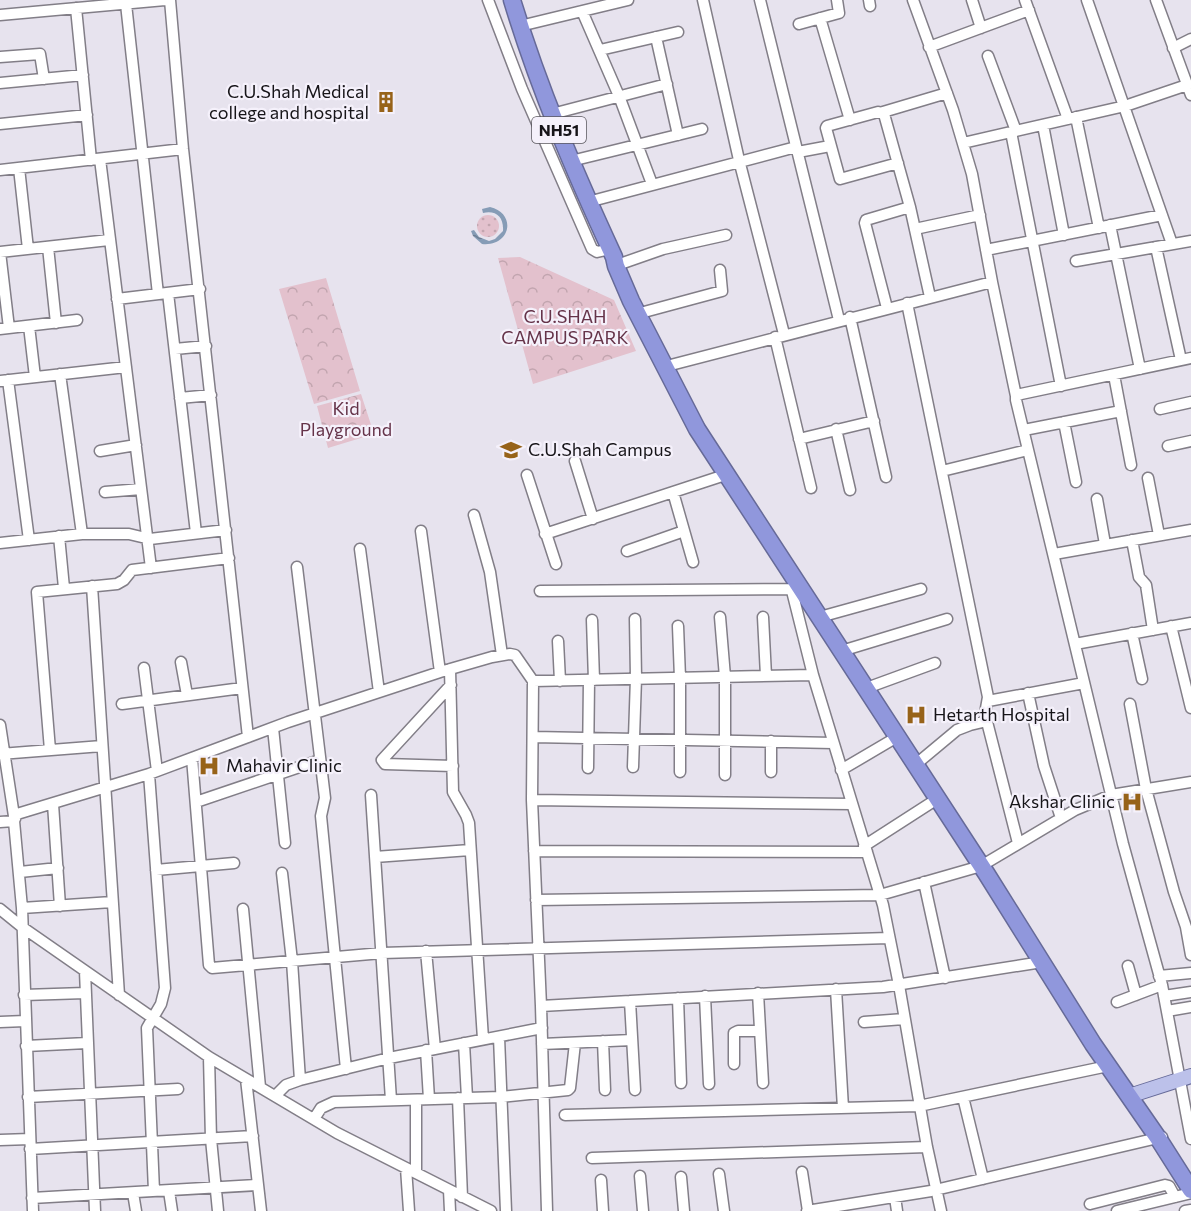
<svg xmlns="http://www.w3.org/2000/svg" width="1191" height="1211" font-family="Commissioner,sans-serif">
<defs>
<pattern id="grass-dots" width="8" height="8" patternUnits="userSpaceOnUse" patternTransform="scale(1.5)"><rect width="8" height="8" fill="#e3c1cd"/><path d="M2 2h.1M6 6h.1" fill="none" stroke="#c2a5af" stroke-width="1.8" stroke-linecap="round"/></pattern>
<pattern id="forest-crowns" width="20" height="18" patternUnits="userSpaceOnUse" patternTransform="scale(1.5)"><rect width="20" height="18" fill="#e3c1cd"/><path d="M2 6a3 3 0 1 1 6 0M12 15a3 3 0 1 1 6 0" fill="none" stroke="#c2a5af"/></pattern>
<pattern id="water-ripples" width="26" height="14" patternUnits="userSpaceOnUse" patternTransform="scale(1.5)"><rect width="26" height="14" fill="#869cb6"/><path d="M2 4q2-2 4 0t4 0M15 11q2-2 4 0t4 0" fill="none" stroke="#6d7e93"/></pattern>
</defs>
<rect width="100%" height="100%" fill="#e7e3ee"/>
<path fill="url(#grass-dots)" d="M477 226a11 11 0 1 1 22 0a11 11 0 1 1-22 0Z"/>
<path fill="url(#forest-crowns)" d="M520,257L614,300L636,351L533,384L498,258Z
M326,278L360,391L314,404L279,289Z
M361,394L374,434L328,448L317,406Z"/>
<path fill="url(#water-ripples)" d="M490,207C517,213 511,247 482,244L473,236L471,231L474,230L479,237L489,241L495,239L503,231C504,217 496,210 483,213L482,209Z"/>
<g fill="none" stroke-linecap="round" stroke-linejoin="round">
<defs>
<path id="minor" d="M170,0L183,149L248,737
M488,0L522,89L592,249L597,252L610,249
M703,0L739,160L784,334
M760,0L839,320
M869,0L870,6
M913,0L953,110L972,174L992,282
M972,0L981,28
M1025,0L1068,119
M1087,0L1172,244
M1156,0L1191,95
M126,4L158,294
M76,8L91,160
M582,11L619,96L652,184
M0,15L165,0
M820,18L850,120
M799,24L839,13L837,0
M520,26L628,0
M656,37L678,135
M929,47L1029,10
M1173,48L1191,39
M600,50L678,32
M988,56L1016,131
M0,57L40,54L44,79
M0,83L83,75
M883,112L947,93
M552,114L667,84
M1076,117L1099,228
M0,124L87,115
M1043,125L1064,235
M1011,132L1061,386
M963,143L1125,106L1187,85
M798,152L830,146
M100,159L151,568
M571,161L702,129
M898,163L840,179L826,128L827,126L878,112L884,114L910,207L930,297
M19,168L28,249
M0,170L183,149
M588,202L796,147
M1110,225L1140,369
M915,229L980,215
M48,247L56,323
M1156,247L1181,360
M986,250L1162,215
M0,252L109,240
M0,252L9,328
M1076,261L1191,241
M620,264L663,249L726,235
M168,293L196,533
M117,299L200,289
M907,303L988,697L985,714L1018,843
M887,308L865,223L866,220L910,207
M644,312L722,291L720,270
M850,317L886,477
M29,326L35,377
M0,329L77,320
M775,337L811,488
M175,349L206,346
M1191,358L1021,394L1016,396V400L1123,844L1162,985L1191,1139
M663,367L992,282L1016,396
M60,374L82,534
M1114,375L1131,465
M8,380L29,540
M0,381L126,367
M180,398L211,395
M1160,409L1191,402
M1064,422L1076,482
M836,429L850,490
M1024,430L1121,411
M799,439L874,421
M1168,446L1191,441
M100,451L136,445
M575,461L593,519
M942,471L1028,450
M527,475L556,564
M1148,478L1159,535
M105,492L141,489
M673,492L693,562
M1097,499L1105,544
M474,515L490,572L502,655
M421,531L440,672
M545,534L725,475
M59,536L64,588
M1132,540L1139,577L1146,585L1153,630
M0,543L82,534H129L150,539L226,530
M360,549L379,692
M627,551L684,531
M1054,554L1191,530
M297,567L325,798L321,816L346,1069
M92,586L119,995
M799,587H793L792,591L813,675L883,905L899,985L927,1147L941,1211
M540,591L792,589
M827,615L921,589
M720,617L725,677V775
M763,617L766,676
M592,620L594,680
M678,626L680,678V772
M1171,626L1191,708
M1132,633L1142,679
M558,641L560,681
M1075,644L1191,623
M848,649L947,619
M181,662L187,695
M144,668L157,771
M450,669L453,792L466,815L469,823L483,1039
M533,681L532,800L541,1006L883,987L1042,962
M451,685L382,760L385,764L453,766
M872,686L935,663
M1028,693L1044,766L1061,818
M988,701L1084,683
M122,704L242,688
M1130,704L1146,789L1174,892L1186,927L1191,955
M0,725L14,816
M273,728L285,843
M533,737L833,743
M771,741V772
M50,750L37,592L117,584L124,580L132,570L229,558
M0,754L102,746
M192,758L209,965L212,968L382,953L889,938
M915,765L957,730L970,725L987,721
M633,767L636,678L635,619
M588,768L589,680
M841,770L897,737
M149,774L165,988L161,1004L147,1028L154,1191
M371,795L391,1100
M532,800L851,804
M196,802L320,760
M53,804L60,906
M0,822L14,821
M864,846L937,799
M534,851L867,852
M375,857L470,850
M156,870L234,863
M20,872L58,868
M282,873L292,961L300,1080
M924,882L945,978
M536,900L880,895L981,866L1075,810L1111,795L1191,782
M22,908L112,902
M0,909L22,927L209,1057L337,1133L491,1211
M243,909L260,1087
M426,951L435,1049
M1128,966L1136,995
M85,971L95,1211
M1159,976L1191,973
M836,989L843,1108
M758,993L763,1083
M24,995L85,993
M705,996L709,1084
M1164,996L1191,992
M678,998L681,1083
M630,1001L635,1090
M1117,1002L1162,985
M541,1006L547,1211
M1167,1011L1191,1007
M0,1022L25,1021
M864,1022L904,1019
M499,1037L506,1211
M603,1041L605,1090
M464,1043L467,1098
M542,1044L632,1040
M26,1046L87,1043
M426,1050L429,1099
M209,1057L211,1139L218,1211
M734,1064V1033L738,1031H760
M246,1079L261,1211
M275,1096L286,1085L300,1080L389,1058L542,1028
M28,1097L178,1089
M963,1097L983,1179
M458,1098L462,1197
M416,1100V1173
M565,1115L919,1106L1108,1066
M314,1119L321,1108L334,1102L501,1097L568,1090L570,1088L575,1043
M0,1140L30,1139
M30,1149L253,1136
M592,1158L927,1147
M406,1168L409,1211
M802,1172L808,1211
M719,1174L724,1211
M640,1176L643,1211
M681,1177L684,1211
M601,1180L603,1211
M449,1190L450,1211
M169,1191L172,1211
M133,1193L136,1211
M895,1197L897,1211
M32,1198L258,1185
M1090,1204L1165,1185L1169,1186L1175,1197
M33,1211L22,908L14,821L17,814L149,774L288,722L440,672L492,657L510,654L515,655L533,681L813,675
M807,1211L931,1191L1162,1137
M1117,1211L1191,1193
M1185,1211L1191,1210"/>
<path id="major" d="M1129,1096L1191,1076"/>
<path id="highway" d="M512,0C539,89 575,173 614,257L616,266L631,301L697,429L986,873L1093,1044L1158,1138L1191,1190"/>
</defs>
<use href="#minor" stroke="#827e87" stroke-width="13"/>
<use href="#major" stroke="#666a98" stroke-width="16"/>
<use href="#highway" stroke="#666a98" stroke-width="19"/>
<use href="#minor" stroke="#fff" stroke-width="10"/>
<use href="#major" stroke="#bcc1ea" stroke-width="14"/>
<use href="#highway" stroke="#9097dc" stroke-width="16"/>
</g>
<defs>
<symbol id="building-bare" viewBox="-9 -9 18 18"><path d="M-4-6H4V6H1V3H-1V6H-4ZM-2.5-4.3h1.7v1.8h-1.7ZM.8-4.3h1.7v1.8H.8ZM-2.5-1h1.7V.8h-1.7ZM.8-1h1.7V.8H.8Z" fill="#976319" stroke="#f5f1fb" stroke-width="2.5" paint-order="stroke"/></symbol>
<symbol id="university-bare" viewBox="-9 -9 18 18"><path d="M0-5L7-2L0 1L-7-2ZM-4 1L0 2.5L4 1V4Q0 6-4 4Z" fill="#976319" stroke="#f5f1fb" stroke-width="2.5" paint-order="stroke"/></symbol>
<symbol id="hospital-bare" viewBox="-9 -9 18 18"><path d="M-5-5h3v3.5h4V-5h3V5h-3V1.5h-4V5h-3Z" fill="#976319" stroke="#f5f1fb" stroke-width="2.5" paint-order="stroke"/></symbol>
</defs>
<g fill-rule="evenodd">
<use href="#building-bare" x="371" y="87" width="30" height="30"/>
<use href="#university-bare" x="496" y="435" width="30" height="30"/>
<use href="#hospital-bare" x="901" y="700" width="30" height="30"/>
<use href="#hospital-bare" x="194" y="751" width="30" height="30"/>
<use href="#hospital-bare" x="1117" y="787" width="30" height="30"/>
</g>
<g text-anchor="middle" stroke-width="4.5" stroke-linejoin="round" paint-order="stroke">
<rect fill="#f5f1fb" stroke="#5a575d" stroke-width="1.5" x="532" y="117" width="54" height="26" rx="4.5"/>
<g font-size="16" font-weight="bold" fill="#171519">
<text x="559" y="136">NH51</text>
</g>
<g font-size="18" fill="#171519" stroke="#f5f1fb" text-anchor="start">
<text x="369" y="98" text-anchor="end">C.U.Shah Medical<tspan x="369" dy="21">college and hospital</tspan></text>
<text x="528" y="456">C.U.Shah Campus</text>
<text x="933" y="721">Hetarth Hospital</text>
<text x="226" y="772">Mahavir Clinic</text>
<text x="1115" y="808" text-anchor="end">Akshar Clinic</text>
</g>
<g font-size="18" fill="#653349" stroke="#f5f1fb">
<text x="565" y="323">C.U.SHAH<tspan x="565" dy="21">CAMPUS PARK</tspan></text>
<text x="346" y="415">Kid<tspan x="346" dy="21">Playground</tspan></text>
</g>
</g>
</svg>
